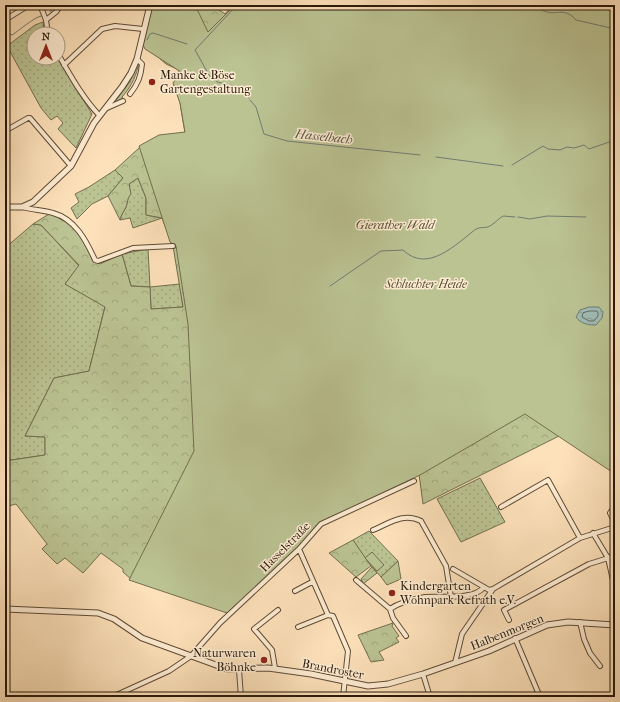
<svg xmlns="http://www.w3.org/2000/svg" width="620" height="702" font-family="'IM FELL French Canon',serif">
<defs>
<pattern id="grass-dots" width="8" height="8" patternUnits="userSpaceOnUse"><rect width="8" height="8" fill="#bbc393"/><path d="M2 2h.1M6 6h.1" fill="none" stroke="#a1a77d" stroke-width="1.8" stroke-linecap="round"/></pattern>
<pattern id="forest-crowns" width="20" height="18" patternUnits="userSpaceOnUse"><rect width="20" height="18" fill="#bbc393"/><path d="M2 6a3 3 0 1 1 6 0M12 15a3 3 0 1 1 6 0" fill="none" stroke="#a1a77d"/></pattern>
<pattern id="water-ripples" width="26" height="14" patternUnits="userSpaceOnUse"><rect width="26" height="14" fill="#a0bcb5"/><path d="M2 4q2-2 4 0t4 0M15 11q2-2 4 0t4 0" fill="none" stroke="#8aa19a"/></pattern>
</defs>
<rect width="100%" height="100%" fill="#fde1ba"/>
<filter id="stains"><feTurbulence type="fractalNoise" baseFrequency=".005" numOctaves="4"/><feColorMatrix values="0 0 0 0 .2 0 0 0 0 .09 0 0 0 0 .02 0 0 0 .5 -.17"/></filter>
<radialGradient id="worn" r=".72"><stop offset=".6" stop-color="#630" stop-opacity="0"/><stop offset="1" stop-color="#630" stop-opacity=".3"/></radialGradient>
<path fill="url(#grass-dots)" stroke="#726e4f" d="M43,22L45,34H34V58H57L92,114L76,148L58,129L63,123L57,116L51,120L41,108L7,46L35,25Z
M138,63L140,67H138C135,79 130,88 122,97L123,98L114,103L129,83Z
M115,170L123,178L108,196L92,204L77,219L71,208L79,202L75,194L89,187Z
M138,178L146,198V215L162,218L133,228L130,218L120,220C121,215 124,211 126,207C128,202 127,199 130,194L129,184Z
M33,224L41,225L79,266L65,284L105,306L89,371L54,378L25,436L45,437V455L5,461V248Z
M148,249L150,287L180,284L183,307L151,309L150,287L131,286L122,254Z
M480,478L505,522L461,542L437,499Z
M369,531L398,561L381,577L366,560L353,540Z"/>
<path fill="url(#forest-crowns)" stroke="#726e4f" d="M156,5H212L225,14L233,5H615L559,436L423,504L419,474L132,580L123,572V569L101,553L83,573L65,558L57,564L42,549L47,544L16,504L5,507V461L45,455V437L25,436L54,378L89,371L105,307L65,284L79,265L41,225L33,224L49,214C67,219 76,228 86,245C90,253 92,260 100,264L122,254L131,286L150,287L151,309L183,307L173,246L162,218L146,215V198L138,178L129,184L131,194C127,199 128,201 126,207C124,211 121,215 120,220L108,196L123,178L115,170L139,148L159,136L185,133L180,103L174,84L179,70L166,64L143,44Z
M353,540L371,566L356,577L329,553Z
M372,567L377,573L363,584L361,579Z
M393,623L392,626L399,636L396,638L399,642L379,652L384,660L371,662L358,635Z"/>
<path fill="#bbc393" stroke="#726e4f" d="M195,5L208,32L235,5H615V474L525,414L420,475L321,523L294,552L227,613L129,580L194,451L188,324L176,246L170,242L139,146L159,135L185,132L180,103L173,83L181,72L145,49L143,45L152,6Z
M372,552L384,565L377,571L365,558Z
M398,561L401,579L387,585L381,577Z"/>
<path fill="url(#water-ripples)" stroke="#707b71" d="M589,307H599L603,312L602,318L596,325C588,325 581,324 576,317L580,310Z"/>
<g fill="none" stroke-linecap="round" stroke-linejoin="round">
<path stroke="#646b60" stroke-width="1" d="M590,311H597L598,313V316L594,321H589L582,317L583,313Z"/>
<path stroke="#707b71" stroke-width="1" d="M237,5L195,50L209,75L217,82L234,86L249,98
M532,5C537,7 542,11 547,12C557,15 565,7 576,20L615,29
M50,12L56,5
M5,14L12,5
M7,33L12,35C20,30 33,18 41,16
M147,40L150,34L153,33L187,44
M250,100L256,107L264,134L287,141L420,155
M436,157L503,166
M512,165L543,146L548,149L560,150L567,147L574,148L584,145L589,149L615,140
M518,217L530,219L547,216L586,217
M330,286L381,251L403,250C428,274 456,244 476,229C480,227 483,228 488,227C493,225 498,219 503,216L515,217"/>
<defs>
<path id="minor" d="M40,5L46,20L48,34
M5,20L29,5
M46,20L56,12L61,5
M58,54C71,76 82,97 99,115
M64,65L102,29L115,26L143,29
M130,94C138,84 141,76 142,64L137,59
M107,108L123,101
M5,131L28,118H30L71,166
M22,207C32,210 43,210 53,213C75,219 86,240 95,260L98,261L133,248L173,246
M615,506L610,513L615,523
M501,507L548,480L580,538
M373,530C390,523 404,512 421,521L446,566L451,597
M593,533L608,558L615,589
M299,549L328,615L333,616L348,651L343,697
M453,569L484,587L489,590L493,589
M356,580L390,609L393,618L406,636
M295,591L312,582
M390,609C400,602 413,599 425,597C440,596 475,600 484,587
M509,620L504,610L589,564L615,556
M580,622L584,639L590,653L600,666
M298,627L328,615
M515,638L540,697
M455,663L462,634L493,589L580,538L615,527
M275,668L272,650L254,629L278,610
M239,670L241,697
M423,674L430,697
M112,697L169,671L191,656L220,623L299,549L321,524L414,481
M527,697L538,693"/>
<path id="tertiary" d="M5,207H22L33,202L71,166L94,123L122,87L131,73L137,59L150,5
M5,609L98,613L114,619L142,638L227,669L268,668L311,674L368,686L388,684L423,674L489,651L547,625L568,622L615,625"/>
</defs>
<use href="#minor" stroke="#5e4c37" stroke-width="6"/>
<use href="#tertiary" stroke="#5e4c37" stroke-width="7"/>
<use href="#minor" stroke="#feecd2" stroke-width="4"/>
<use href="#tertiary" stroke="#feecd2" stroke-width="5"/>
</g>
<g fill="#8f2418" stroke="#feecd2" stroke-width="1.5">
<circle cx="152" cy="82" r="4"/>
<circle cx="392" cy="593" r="4"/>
<circle cx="264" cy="660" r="4"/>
</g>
<g text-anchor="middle" stroke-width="3" stroke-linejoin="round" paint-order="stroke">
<g font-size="12" fill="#291a0b" stroke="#feecd2" text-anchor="start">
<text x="160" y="79">Manke &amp; Böse<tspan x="160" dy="14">Gartengestaltung</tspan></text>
<text x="400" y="590">Kindergarten<tspan x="400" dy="14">Wohnpark Refrath e.V.</tspan></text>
<text x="256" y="657" text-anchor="end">Naturwaren<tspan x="256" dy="14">Böhnke</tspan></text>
</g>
<g font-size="12" font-style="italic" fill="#554d34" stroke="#feecd2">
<text x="395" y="229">Gierather Wald</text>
<text x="426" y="288">Schluchter Heide</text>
</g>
<g font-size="12" fill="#291a0b" stroke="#feecd2">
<text transform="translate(285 547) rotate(-45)" y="4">Hasselstraße</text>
<text transform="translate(507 632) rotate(-22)" y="4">Halbenmorgen</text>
<text transform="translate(333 669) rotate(11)" y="4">Brandroster</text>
</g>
<g font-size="13" font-style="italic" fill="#535346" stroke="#feecd2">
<text transform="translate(324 136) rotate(6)" y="5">Hasselbach</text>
</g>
</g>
<rect width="620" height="702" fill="none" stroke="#fde1ba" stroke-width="20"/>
<rect x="6" y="6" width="608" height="690" fill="none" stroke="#291a0b" stroke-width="2"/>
<rect x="10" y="10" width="600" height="682" fill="none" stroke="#291a0b"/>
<g transform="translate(46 46)"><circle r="19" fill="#feecd2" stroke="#a99882"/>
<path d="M0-3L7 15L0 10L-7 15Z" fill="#8f2418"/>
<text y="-6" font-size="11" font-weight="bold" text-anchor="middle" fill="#291a0b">N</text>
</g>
<rect width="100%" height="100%" filter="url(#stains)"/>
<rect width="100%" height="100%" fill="url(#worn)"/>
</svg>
